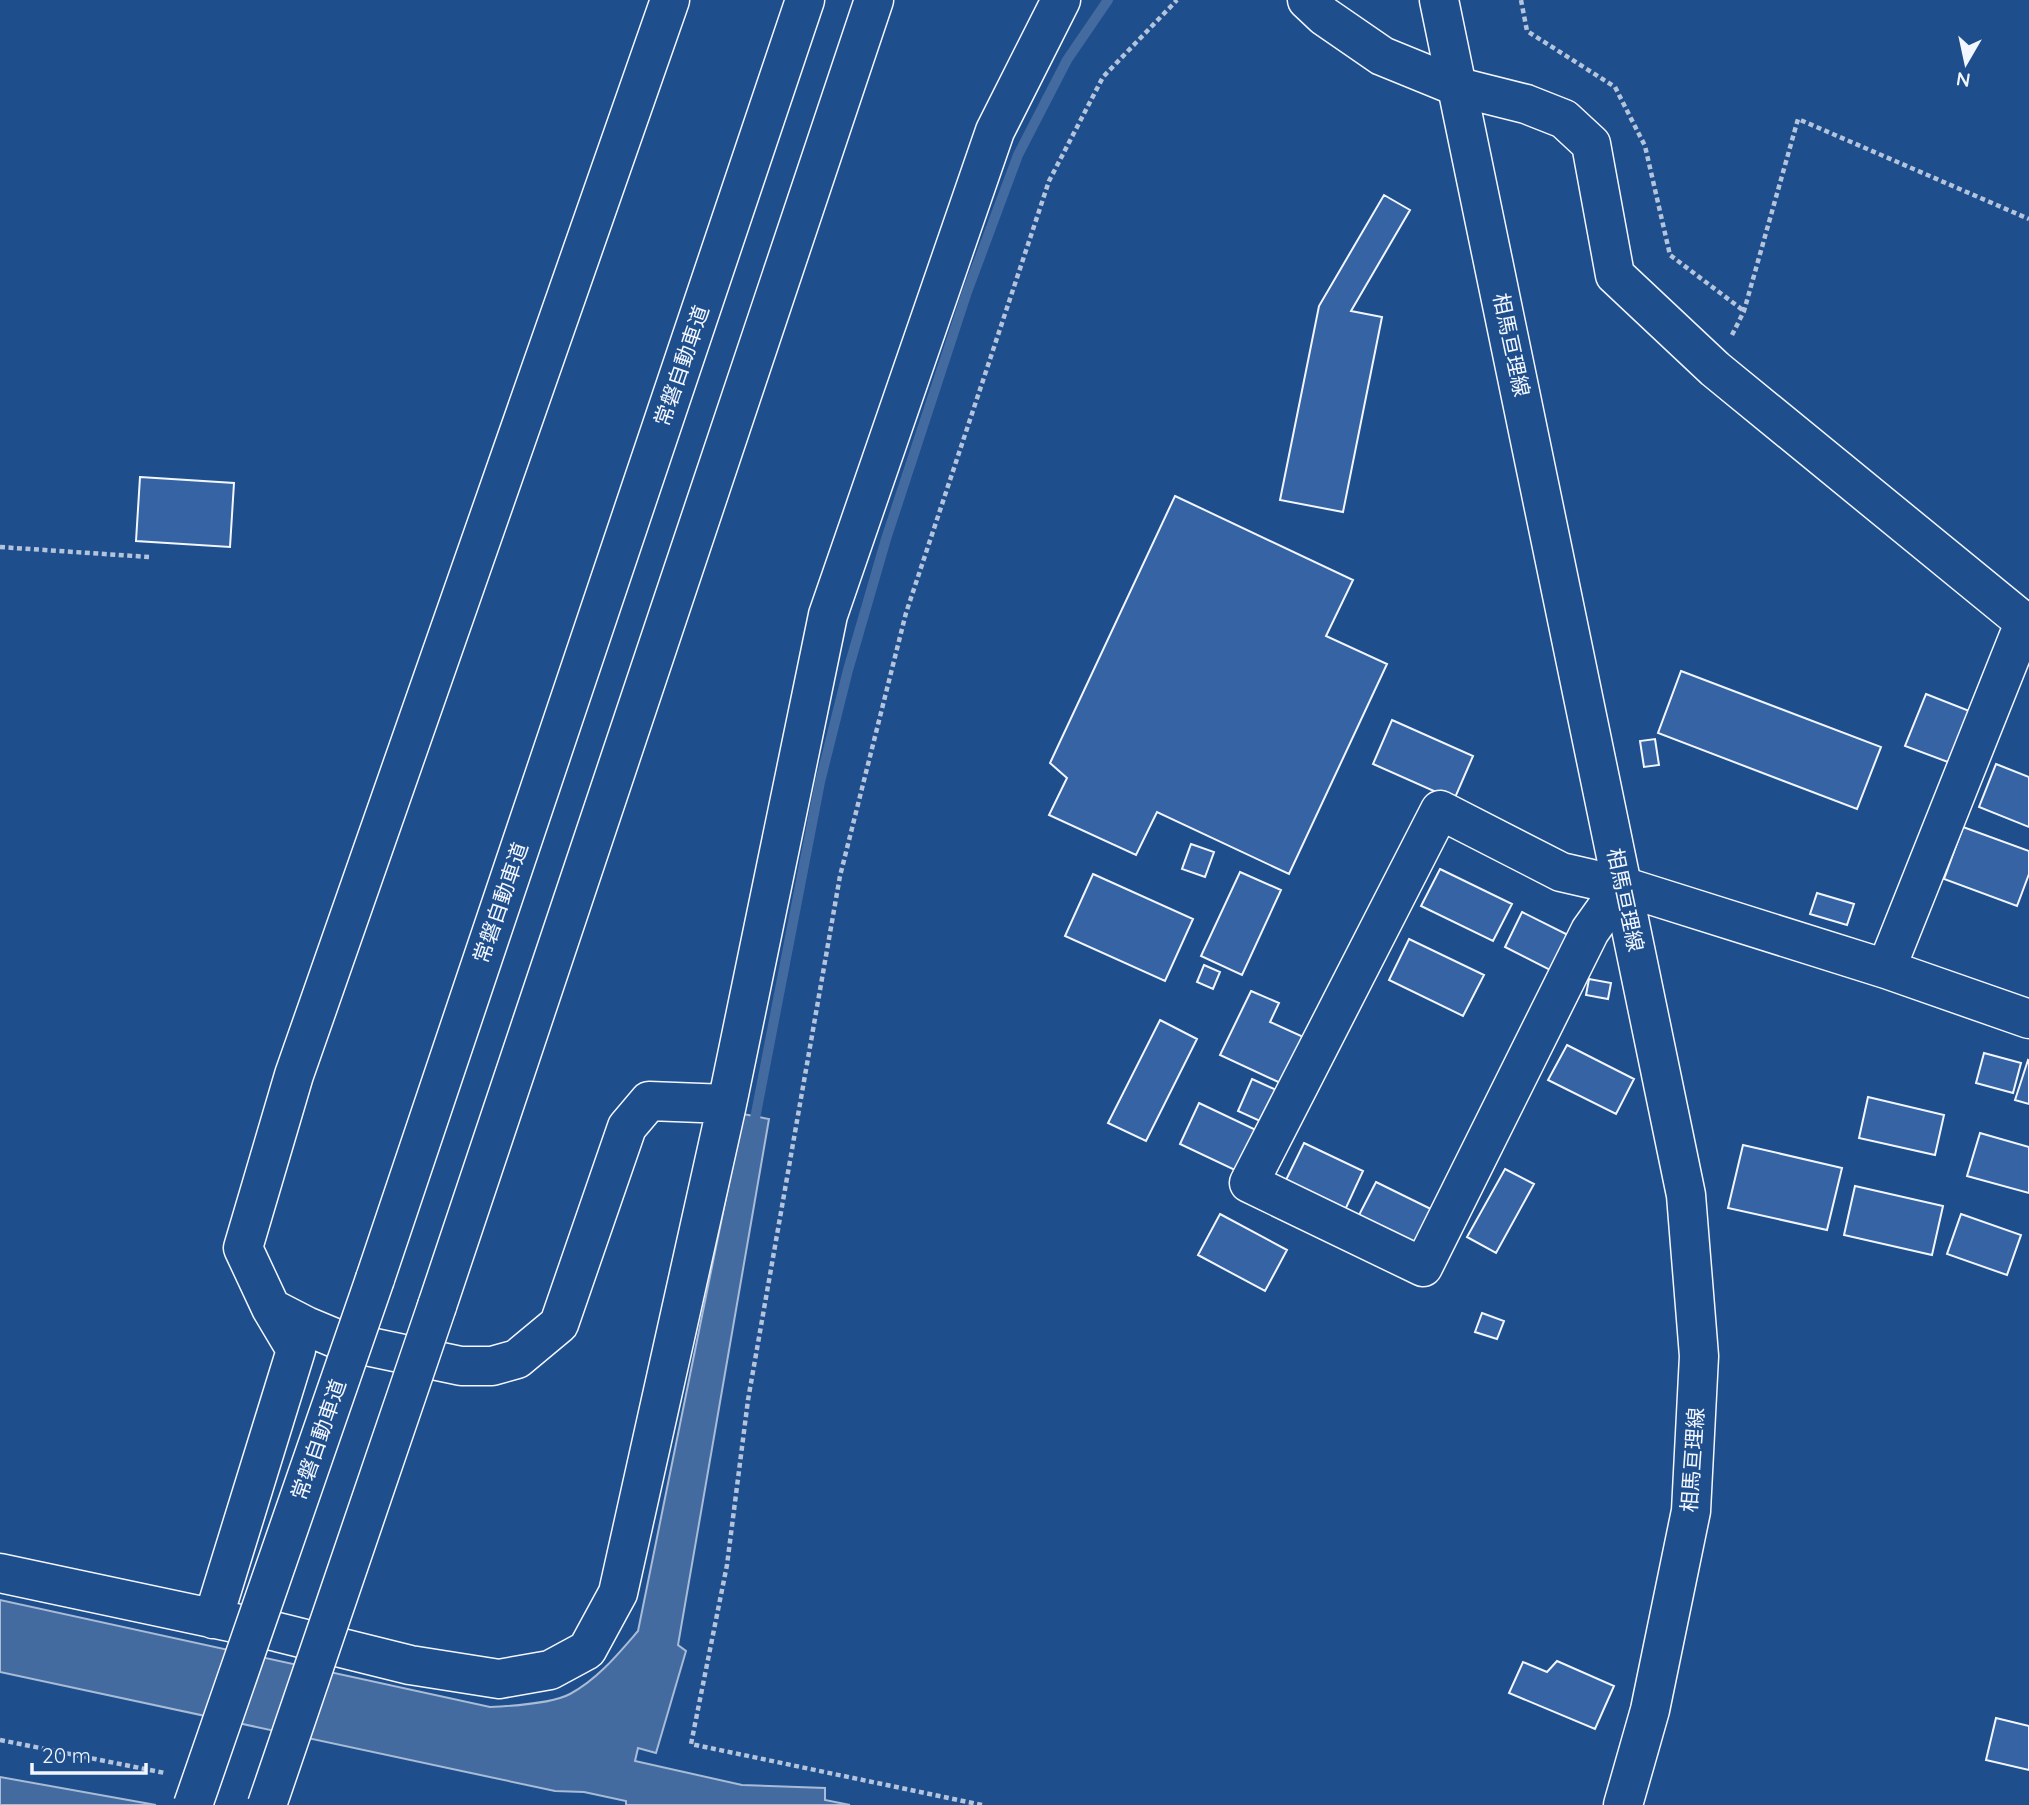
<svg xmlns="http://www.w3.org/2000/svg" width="2029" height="1805" font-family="Quicksand,'Noto Sans JP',sans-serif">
<rect width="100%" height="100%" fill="#1f4e8c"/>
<path fill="#446ba0" stroke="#a8bbd7" stroke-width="2" d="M743,1114L769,1119L678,1645L686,1651L656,1753L638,1748L635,1761L742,1785L825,1788V1800L850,1805H626V1801L584,1792L555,1791L0,1672V1600L490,1707C512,1706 551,1704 570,1694C598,1679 618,1654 638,1631Z
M0,1777L156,1805H0Z"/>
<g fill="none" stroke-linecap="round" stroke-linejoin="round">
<path stroke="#446ba0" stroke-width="10" d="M753,1129L820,782L848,670L886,539L967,292L1018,155L1067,60L1108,0"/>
</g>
<path fill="#3563a3" stroke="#f2f6ff" stroke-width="2" d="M1384,195L1410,210L1351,311L1382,317L1343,512L1280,500L1319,306Z
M140,477L234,483L230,547L136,541Z
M1175,496L1353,580L1326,636L1387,664L1289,874L1157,812L1136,855L1049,815L1067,778L1050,763Z
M1681,671L1881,747L1857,809L1658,733Z
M1926,694L1977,714L1956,765L1905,746Z
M1392,720L1473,756L1454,800L1373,764Z
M1655,739L1659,765L1644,767L1640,741Z
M1996,764L2029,777V827L1979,807Z
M1963,827L2029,851V874L2017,906L1944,879Z
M1191,844L1214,852L1205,877L1182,869Z
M1440,869L1512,904L1493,941L1421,906Z
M1240,872L1281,890L1242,975L1201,956Z
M1093,874L1193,919L1165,981L1065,936Z
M1817,893L1854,904L1847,925L1810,914Z
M1522,912L1574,938L1556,973L1505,947Z
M1409,939L1484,975L1463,1016L1389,980Z
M1204,965L1220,972L1213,989L1197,982Z
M1589,979L1611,983L1608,999L1586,995Z
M1251,991L1279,1003L1270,1022L1310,1040L1289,1087L1220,1055Z
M1160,1020L1197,1039L1146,1141L1108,1123Z
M1567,1045L1634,1079L1616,1114L1548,1080Z
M1984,1053L2021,1063L2013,1093L1976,1083Z
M2028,1060L2029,1061V1104L2015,1100Z
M1252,1079L1285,1094L1271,1126L1238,1111Z
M1868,1097L1944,1115L1935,1155L1859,1138Z
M1199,1103L1258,1131L1239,1172L1180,1144Z
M1980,1133L2029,1147V1193L1967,1176Z
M1304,1143L1363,1171L1345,1210L1285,1182Z
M1743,1145L1842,1168L1827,1230L1728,1208Z
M1505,1169L1534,1184L1496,1253L1467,1237Z
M1376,1182L1437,1212L1420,1246L1359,1215Z
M1855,1186L1943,1206L1932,1255L1844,1235Z
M1220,1214L1287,1250L1265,1291L1198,1255Z
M1961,1214L2021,1235L2007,1275L1947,1254Z
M1482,1313L1504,1321L1497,1339L1475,1332Z
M1557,1661L1614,1686L1595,1729L1509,1693L1523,1662L1547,1672Z
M1996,1718L2029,1726V1770L1986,1760Z"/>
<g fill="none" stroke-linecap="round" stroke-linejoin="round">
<defs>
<path id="minor" d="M1307,0L1324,16L1382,56L1458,87L1526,104L1564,119L1591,144L1615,275L1715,369L2029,626
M1622,886L1590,931L1423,1267L1249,1183L1440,810L1561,872L1622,886L1886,969L2029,1019
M1886,969L2024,623
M271,1308L306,1326L342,1341L461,1366H492L517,1359L559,1324L627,1127L649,1101L727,1104
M0,1573L277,1632L410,1665L499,1679L550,1670L587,1650L618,1593L727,1104L828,615L995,131L1061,0
M213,1619L296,1350L271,1308L243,1248L294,1075L670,0"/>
<path id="major" d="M1439,0L1686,1195L1699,1356L1691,1511L1650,1710L1623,1805"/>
<path id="highway" d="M375,1279L805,0
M437,1306L874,0"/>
</defs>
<use href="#minor" stroke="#f2f6ff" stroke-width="41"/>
<use href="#major" stroke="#f2f6ff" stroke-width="41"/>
<use href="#highway" stroke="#f2f6ff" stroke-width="41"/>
<path stroke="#b3c4dc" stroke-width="4.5" stroke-dasharray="5 3.5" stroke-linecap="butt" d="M1521,0L1527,31L1615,87L1645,146L1670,255L1744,311
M1732,335L1744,311L1798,119L2029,219
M0,547L149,557
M0,1740L165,1773
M982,1805L691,1744L727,1565L748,1400L840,876L906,613L1049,181L1103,77L1177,0"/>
<use href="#minor" stroke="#1f4e8c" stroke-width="38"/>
<use href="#major" stroke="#1f4e8c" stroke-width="38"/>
<use href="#highway" stroke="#1f4e8c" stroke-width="38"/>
<defs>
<path id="highway-bridge" d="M193,1805L375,1279
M267,1805L437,1306"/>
</defs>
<use href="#highway-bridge" stroke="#f2f6ff" stroke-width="41" stroke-linecap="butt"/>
<use href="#highway-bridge" stroke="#1f4e8c" stroke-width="38"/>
</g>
<g text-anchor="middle" stroke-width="5" stroke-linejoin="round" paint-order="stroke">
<g font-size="21" fill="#f2f6ff" stroke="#1f4e8c">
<text transform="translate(1511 345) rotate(78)" y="7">相馬亘理線</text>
<text transform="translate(682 366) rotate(-71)" y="7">常磐自動車道</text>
<text transform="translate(1625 900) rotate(78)" y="7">相馬亘理線</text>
<text transform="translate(501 903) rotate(-71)" y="7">常磐自動車道</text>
<text transform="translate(319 1440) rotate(-71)" y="7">常磐自動車道</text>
<text transform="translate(1693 1460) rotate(-86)" y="7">相馬亘理線</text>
</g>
</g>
<g transform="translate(1966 63) rotate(189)" stroke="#1f4e8c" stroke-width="5" paint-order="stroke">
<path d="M0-5L12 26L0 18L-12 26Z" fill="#f2f6ff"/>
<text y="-10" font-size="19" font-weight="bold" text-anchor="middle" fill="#f2f6ff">N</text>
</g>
<path d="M32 1763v10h114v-10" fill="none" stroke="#f2f6ff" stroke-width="3.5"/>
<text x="42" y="1763" font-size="21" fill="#f2f6ff" stroke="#1f4e8c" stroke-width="5" paint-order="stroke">20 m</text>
</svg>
